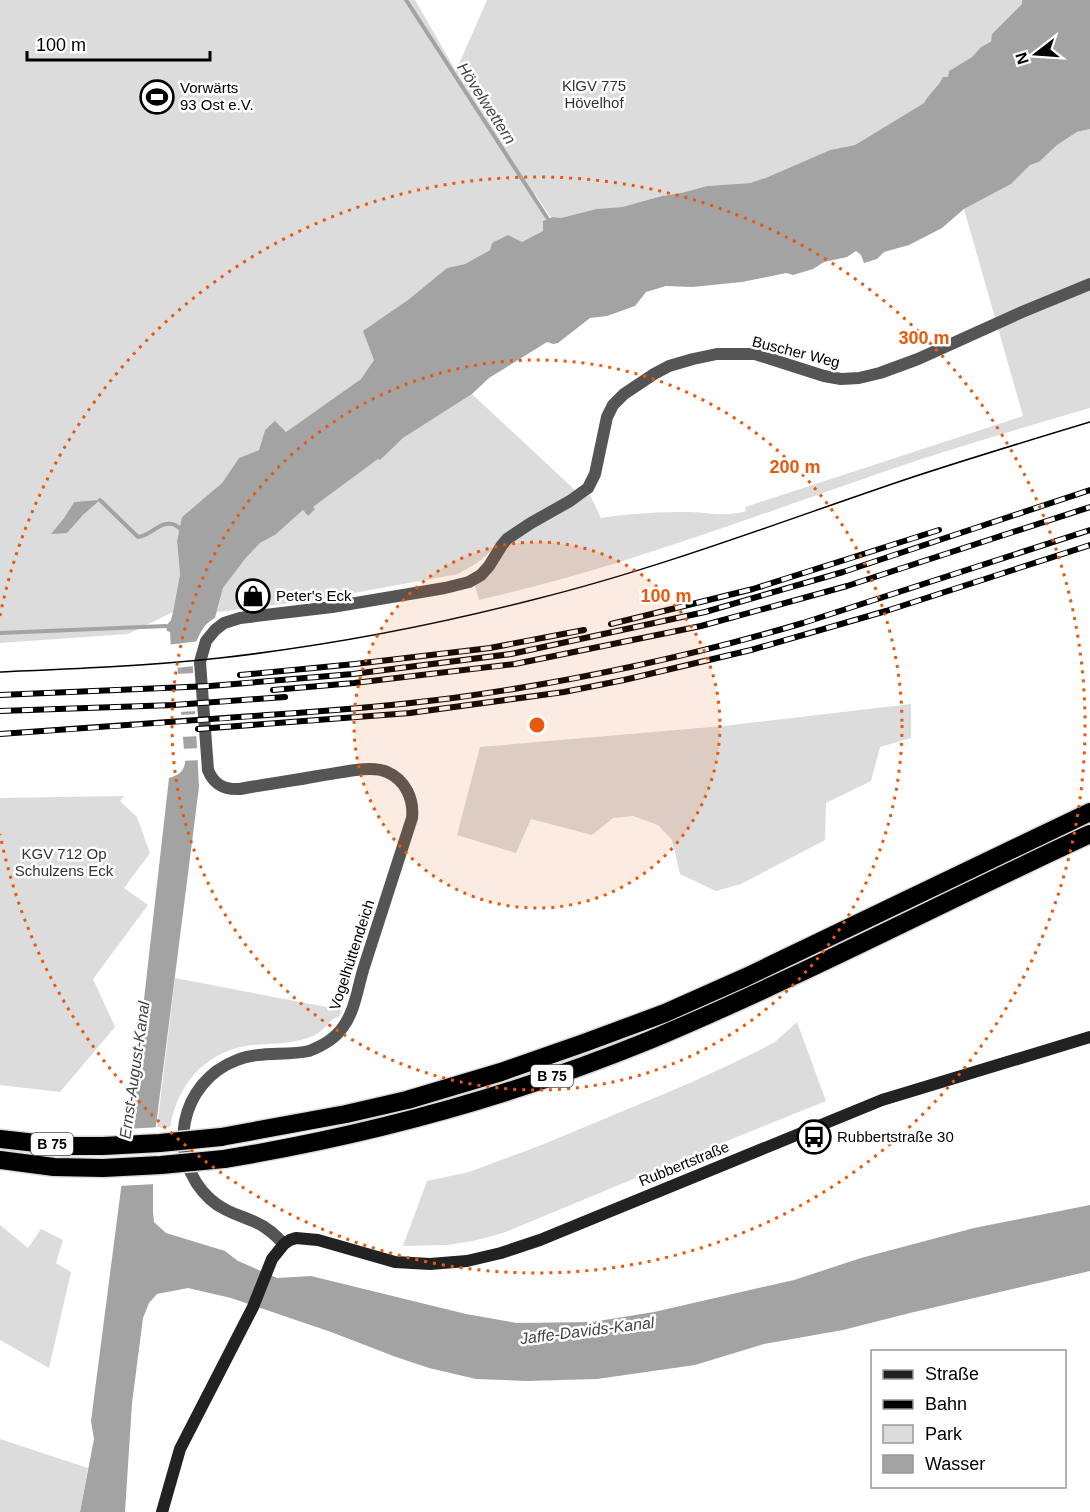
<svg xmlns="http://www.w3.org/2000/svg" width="1090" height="1512" font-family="Helvetica,sans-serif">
<rect width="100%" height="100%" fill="#fff"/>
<path fill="#dcdcdc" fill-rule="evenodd" d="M0,0H415L456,71L487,0H1022V4L991,40L981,47L972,57L949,71L948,78L943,77C937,87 929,93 924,103L855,145L830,150L768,177L750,183L707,186L681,193L662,196L622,207L596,209L561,218L553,217L551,218L534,192L546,220L543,222V231L522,243H492L490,250L465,264L447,268L408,300L374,360L361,379L286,432L275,422L265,430L259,450L239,458L222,483L182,517L177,541L180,574L173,612L128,634L0,643ZM99,501L82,516L52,533L64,518L74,502Z
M1090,129V408C1022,428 953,448 886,471C804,499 723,529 641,555C588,573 533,587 479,600L475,586L484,579L514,538L590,495L601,518C630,513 661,512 690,512C709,513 727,517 746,511L745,507L1023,416L964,209L1011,184L1030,165L1039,162L1057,145L1077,132Z
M472,394L576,491L502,537L491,551L477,563L458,574L321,599L217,612L223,588L245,559L260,543L275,535L303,510L308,516L313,507L386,453L403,438Z
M911,704V738L880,747L871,781L826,803L825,840L741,884L716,891L680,874L672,840L658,825L633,816L613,818L592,835L531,819L516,853L457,835L480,747L723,726Z
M124,796L120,801L137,817L150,853L124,888L148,905L93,979L115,1027L60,1092L0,1085V798Z
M175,978L342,1010L339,1017C331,1018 328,1025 322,1030C316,1035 309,1038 301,1040C283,1045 264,1043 246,1046C204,1053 177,1086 170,1127L157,1128Z
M797,1022L826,1101L655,1170L503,1233L473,1241L447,1245L403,1246L427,1181L469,1172L544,1144L690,1083L746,1057L775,1042Z
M0,1225L28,1248L41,1229L63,1240L56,1263L71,1272L49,1368L0,1340Z
M0,1439L88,1468L80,1512H0Z"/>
<path fill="#a3a3a3" d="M1022,0H1090V129L1077,132L1057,145L1039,162L1030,165L1011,184L964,209L942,228L909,245L884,252L877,259L864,263L861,255L856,251L847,257L824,262L813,269L793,275L786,273L742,282L692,287L666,286L646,292L635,306L607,316L590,318L558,343L553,344L547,342L489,378L472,394L403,438L380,460L378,459L313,507L315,509L308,516L303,510L275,535L260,543L245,559L223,588L215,618C201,625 199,638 192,650L199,787L153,1149V1212L154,1222L166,1233L225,1251L238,1261L277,1278L311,1276L466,1314L517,1323L592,1322L654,1312L794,1280L861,1258L974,1228L1090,1205V1271L910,1313L843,1330L764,1344L695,1365L597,1379L527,1381L476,1379L429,1368L396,1357L331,1332L231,1298L188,1288L157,1294L149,1303L143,1318L132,1403L125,1512H80L94,1439L91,1421L134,1088L169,778C178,775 183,773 185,763L176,649H171L170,632L167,631L166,626L171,620L173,612L180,574L177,541L182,517L222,483L239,458L259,450L265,430L275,421L286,432L361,379L374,360L363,331L408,300L447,268L465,264L490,250L492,243L508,235L522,242L543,231V221L553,217L561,218L596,209L622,207L662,196L681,193L707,186L750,183L768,177L830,150L855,145L924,103C929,93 938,87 943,77H948L949,71L972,57L981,47L991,41L992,34L1022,4Z
M100,500L82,516L67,533L51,534L64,518L74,502Z"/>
<path fill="#fff" d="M200,641L195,651V666L175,668L173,652L168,651L167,645Z
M195,673L197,711L179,712L175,674Z
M198,714L199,736L181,737L179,715Z
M200,748V760L182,761L181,749Z
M160,1127L156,1150V1184L118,1186L126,1129Z"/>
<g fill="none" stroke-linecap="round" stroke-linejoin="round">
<path stroke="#a3a3a3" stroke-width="4" d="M406,0L548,219
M100,500L138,537C151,536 161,519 175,525C178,527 181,529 184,531
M0,633L166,626"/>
<defs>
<path id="highway" d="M221,1137L346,1114L407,1100L501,1072L584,1043L665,1013L746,977L1090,812
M0,1139L63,1146H103
M224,1159C370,1135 513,1096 650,1040C800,977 943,902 1090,834
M0,1160L54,1167L103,1168"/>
</defs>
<use href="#highway" stroke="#dbdbdb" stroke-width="21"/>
<path stroke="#555" stroke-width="12" d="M284,1244C275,1235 267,1227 255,1222C239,1215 223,1211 210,1199C165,1157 179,1082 237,1060C259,1051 286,1056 309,1051C322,1046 335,1039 343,1027C355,1011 358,986 364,967C380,917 396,868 412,818C414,800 406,780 387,772C370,764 337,774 318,776C292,781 266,784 240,789C224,790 214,785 208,770L200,662L206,641L215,630L224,623L240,618L332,607L445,588L469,582L481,575L489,566L502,545L507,539L531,523L570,501L588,488L595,474L607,417L613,405L624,394L654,374L669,366L693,359L717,354H755L824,376L841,379L859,378L880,373L918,359L1022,312L1090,284"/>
<path stroke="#222" stroke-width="12" d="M162,1512L180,1449L253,1307L272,1259L284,1244L290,1240L296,1238L318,1240L395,1262L430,1264L467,1261L501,1253L540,1240L882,1100L1090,1037"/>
<use href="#highway" stroke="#000" stroke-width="18"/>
<path stroke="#000" stroke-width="1.5" d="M0,672C73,669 147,666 220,658C326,646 432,626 536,599C660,568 780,522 901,481C964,460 1027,441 1090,422"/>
<defs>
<path id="rail" d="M611,624L753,589L939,530
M240,675L355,664L490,648L584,630
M273,690L354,683L515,664L701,626L847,586L1090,507
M0,695L210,686L353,674L511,654L705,612L843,572L1090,490
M0,711L174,705L285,697
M198,729L410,713L564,692L624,680L751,650L886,611L1090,545
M0,734C89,728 178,722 267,715C329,711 391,706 453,698C571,682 688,657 803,623L1090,530"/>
</defs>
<use href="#rail" stroke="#000" stroke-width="6"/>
<use href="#rail" stroke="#fff" stroke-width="4" stroke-dasharray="11" stroke-linecap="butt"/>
<defs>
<path id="highway-bridge" d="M103,1146L160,1143L221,1137
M103,1168L161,1165L224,1159"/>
</defs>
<use href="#highway-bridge" stroke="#dbdbdb" stroke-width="21" stroke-linecap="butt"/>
<use href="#highway-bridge" stroke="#000" stroke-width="18"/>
</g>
<circle cx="537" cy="725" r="183" fill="#e8590c" fill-opacity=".12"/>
<g fill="none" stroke="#e8590c" stroke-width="3" stroke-dasharray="3 6">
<circle cx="537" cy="725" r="183"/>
<circle cx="537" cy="725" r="365"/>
<path d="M0 616A548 548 0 1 1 0 834"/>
</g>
<defs>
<symbol id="stadium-ring" viewBox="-11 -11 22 22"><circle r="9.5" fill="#fff" stroke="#000" stroke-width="1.5"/><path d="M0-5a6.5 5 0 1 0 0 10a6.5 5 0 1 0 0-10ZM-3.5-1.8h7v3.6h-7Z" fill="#000"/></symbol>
<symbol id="shop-ring" viewBox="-11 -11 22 22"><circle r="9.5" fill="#fff" stroke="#000" stroke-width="1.5"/><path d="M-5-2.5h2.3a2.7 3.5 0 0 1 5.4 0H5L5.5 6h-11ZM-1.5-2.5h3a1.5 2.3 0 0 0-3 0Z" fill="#000"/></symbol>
<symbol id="bus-ring" viewBox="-11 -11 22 22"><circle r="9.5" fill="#fff" stroke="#000" stroke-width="1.5"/><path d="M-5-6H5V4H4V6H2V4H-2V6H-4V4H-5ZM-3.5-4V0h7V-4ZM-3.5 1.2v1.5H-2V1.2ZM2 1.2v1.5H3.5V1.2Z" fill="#000"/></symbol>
</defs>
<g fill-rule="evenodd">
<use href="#stadium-ring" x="138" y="78" width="38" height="38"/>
<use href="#shop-ring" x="234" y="577" width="38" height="38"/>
<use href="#bus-ring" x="795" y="1118" width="38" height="38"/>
</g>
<g text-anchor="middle" stroke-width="5" stroke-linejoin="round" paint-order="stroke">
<g fill="#fff" stroke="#4c4c4c" stroke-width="1.5">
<rect x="531" y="1065" width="42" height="22" rx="4.5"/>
<rect x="31" y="1133" width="42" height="22" rx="4.5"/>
</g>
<g font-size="14" font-weight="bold" fill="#000">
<text x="552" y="1081">B 75</text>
<text x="52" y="1149">B 75</text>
</g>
<g font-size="15" fill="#333" stroke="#fff">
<text x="594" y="91">KlGV 775<tspan x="594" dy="17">Hövelhof</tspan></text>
<text x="64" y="859">KGV 712 Op<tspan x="64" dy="17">Schulzens Eck</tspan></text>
</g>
<g font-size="15" fill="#000" stroke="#fff" text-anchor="start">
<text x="180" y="93">Vorwärts<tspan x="180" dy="17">93 Ost e.V.</tspan></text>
<text x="276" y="601">Peter's Eck</text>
<text x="837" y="1142">Rubbertstraße 30</text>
</g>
<g font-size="15" fill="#000" stroke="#fff">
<text transform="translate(796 352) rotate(14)" y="5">Buscher Weg</text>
<text transform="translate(352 955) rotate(-72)" y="5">Vogelhüttendeich</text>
<text transform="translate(684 1164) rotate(-22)" y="5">Rubbertstraße</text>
</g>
<g font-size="16" font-style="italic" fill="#444" stroke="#fff">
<text transform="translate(487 103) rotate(57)" y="6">Hövelwettern</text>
<text transform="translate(134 1070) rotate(-82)" y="6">Ernst-August-Kanal</text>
<text transform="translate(587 1330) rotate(-7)" y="6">Jaffe-Davids-Kanal</text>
</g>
</g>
<circle cx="537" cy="725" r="9" fill="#e8590c" stroke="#fff" stroke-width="3"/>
<g font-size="18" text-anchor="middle" font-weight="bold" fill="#e8590c" stroke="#fff" stroke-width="5" stroke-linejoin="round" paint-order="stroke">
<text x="924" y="344">300 m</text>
<text x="795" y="473">200 m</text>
<text x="666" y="602">100 m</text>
</g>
<rect x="871" y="1350" width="195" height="138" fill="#ffffff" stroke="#999999" stroke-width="1.5"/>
<rect x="883" y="1370" width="30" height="9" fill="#222222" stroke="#999999" stroke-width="1.5"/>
<text x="925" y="1380" font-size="18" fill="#000000">Straße</text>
<rect x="883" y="1400" width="30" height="9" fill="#000000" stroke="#999999" stroke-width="1.5"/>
<text x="925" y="1410" font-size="18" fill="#000000">Bahn</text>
<rect x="883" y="1425" width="30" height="18" fill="#dcdcdc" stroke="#999999" stroke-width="1.5"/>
<text x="925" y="1440" font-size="18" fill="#000000">Park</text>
<rect x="883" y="1455" width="30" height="18" fill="#a3a3a3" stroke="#999999" stroke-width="1.5"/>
<text x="925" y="1470" font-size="18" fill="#000000">Wasser</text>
<g transform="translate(1036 54) rotate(253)" stroke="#ffffff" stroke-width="4.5" paint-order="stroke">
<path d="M0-4.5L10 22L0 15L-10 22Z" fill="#000000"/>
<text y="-9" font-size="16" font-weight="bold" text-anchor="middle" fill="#000000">N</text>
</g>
<path d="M27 51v9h183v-9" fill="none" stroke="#000000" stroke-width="3"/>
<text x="36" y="51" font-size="18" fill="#000000" stroke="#ffffff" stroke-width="4.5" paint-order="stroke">100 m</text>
</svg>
